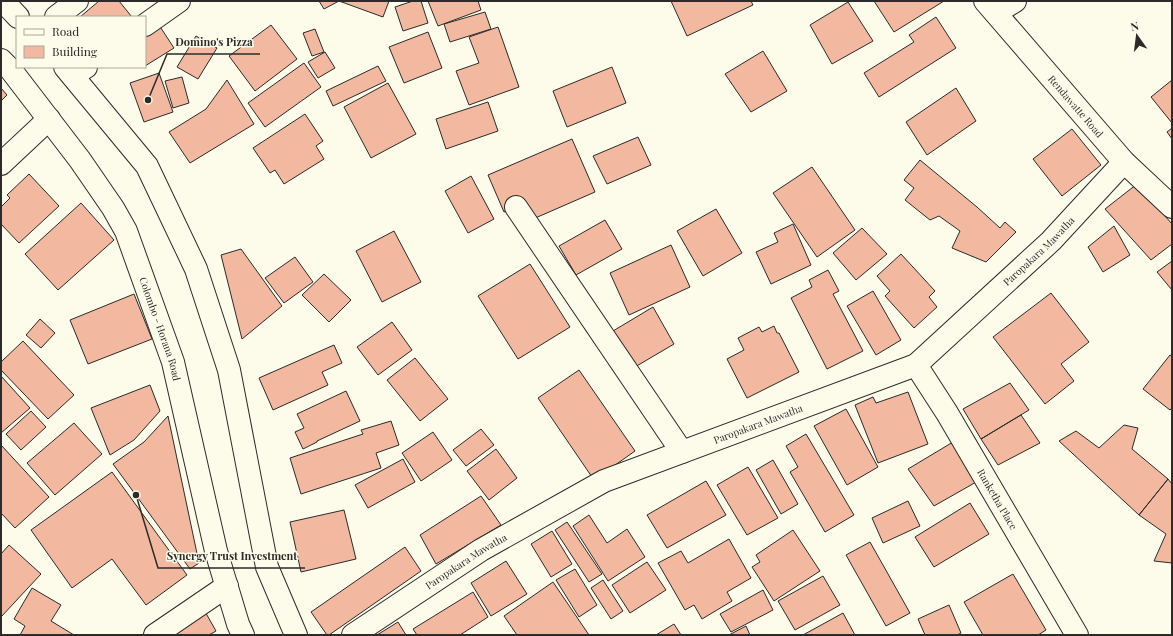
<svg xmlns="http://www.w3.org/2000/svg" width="1173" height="636" font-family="'Playfair Display',serif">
<rect width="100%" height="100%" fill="#fdfbea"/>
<path fill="#f2b8a0" stroke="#2b2b2b" d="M99,1H119L132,17H80Z
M319,1H339L324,9Z
M339,1H389L383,17Z
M413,1H421L428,23L403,31L395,7Z
M428,1H478L481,10L438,26Z
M671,1H751L753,5L687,36Z
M874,1H944L894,32Z
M848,2L873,41L832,64L810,25Z
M485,12L491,29L450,42L444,24Z
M936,17L956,48L879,97L864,73L914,42L909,35Z
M159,25L174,48L145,66V33Z
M271,25L297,59L255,91L229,56Z
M498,27L519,87L469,105L456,71L479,63L469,37Z
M315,29L324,52L312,56L303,33Z
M428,32L442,68L404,83L389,47Z
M196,36L217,48L198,79L177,67Z
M763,51L787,91L751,112L725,74Z
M325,52L335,68L318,78L308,62Z
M304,63L321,87L265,127L248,103Z
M378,66L386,81L333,106L326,91Z
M612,67L626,103L567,127L553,91Z
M159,73L173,112L144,122L130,83Z
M182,77L189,103L173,108L165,81Z
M227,80L254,124L190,163L169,132L206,109Z
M1172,80V123L1151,97Z
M388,83L416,134L371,158L344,107Z
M1,88L7,95L1,101Z
M956,88L976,121L927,155L906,122Z
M488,102L498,131L446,149L436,119Z
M305,114L323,141L316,146L324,159L284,184L275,170L270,173L253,148Z
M1172,128V139L1167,132Z
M1072,129L1101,165L1062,196L1033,159Z
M638,137L651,165L607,184L593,156Z
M572,139L595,192L533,219L526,203L504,212L488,175Z
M920,160L977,207L1000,228L1005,222L1016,232L986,262L952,248L960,231L939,216L930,220L905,200L914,188L904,180Z
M812,167L855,230L817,257L773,193Z
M29,174L59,206L19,243L1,224V207L10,198L7,195Z
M471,176L494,219L468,233L445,191Z
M1137,184L1172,224V244L1151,260L1105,209Z
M81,203L114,240L58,290L25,254Z
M716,209L742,253L703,276L677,231Z
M605,220L622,249L576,275L559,246Z
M793,224L811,265L771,284L756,252L778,242L774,233Z
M1114,226L1130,255L1103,272L1088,247Z
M862,228L887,254L856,280L833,253Z
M394,231L421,282L382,302L356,251Z
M671,245L690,287L629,315L610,273Z
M241,249L282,306L242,339L221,255Z
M901,254L935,291L929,297L937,307L914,328L885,296L890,291L877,276Z
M295,257L313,282L284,303L265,278Z
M1172,261V290L1157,272Z
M530,264L570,327L518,359L478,296Z
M828,270L839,291L833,294L863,351L827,369L791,298L812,287L809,280Z
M324,274L351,300L329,322L302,295Z
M873,291L901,340L876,355L847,306Z
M1051,293L1089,342L1061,364L1074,381L1045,404L993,337Z
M134,294L152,339L88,364L70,320Z
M653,307L674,344L635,367L613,331Z
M40,319L55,333L41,348L26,335Z
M392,322L412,350L378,375L357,347Z
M774,326L777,333H779L799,372L747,398L727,359L744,350L738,338L759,327L762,332Z
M23,341L74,395L48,419L1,370V362Z
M334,345L342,363L322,372L328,385L273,410L259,378Z
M1170,355L1172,356V408L1170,410L1143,389Z
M415,358L448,399L420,421L387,380Z
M579,370L635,451L594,480L538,398Z
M1,376L30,408L1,433Z
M1010,383L1029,410L981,439L963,409Z
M150,385L160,411L134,440L110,455L91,408Z
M346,391L360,421L317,441V442L303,449L295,432L304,428L297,414Z
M908,392L928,444L878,463L855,405L873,397L876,403Z
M846,409L878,467L847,485L814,426Z
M31,411L46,427L21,450L6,434Z
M1021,415L1040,443L998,465L981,439Z
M168,416L199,563L190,569L113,464L144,442Z
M391,421L399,445L376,453L381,468L301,494L290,458L363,434L361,430Z
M74,423L102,454L55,495L27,463Z
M1124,425L1138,428L1132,449L1168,479L1139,515L1059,441L1076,431L1099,448Z
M481,429L494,445L466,466L453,450Z
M433,432L452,460L421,481L402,453Z
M806,434L854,515L825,532L790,472L798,467L786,446Z
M953,442L978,481L934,506L908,469Z
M1,445L49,497L15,528L1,513Z
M496,449L517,478L489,500L467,471Z
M403,459L415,482L368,508L355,485Z
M773,460L798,504L781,514L756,470Z
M748,467L778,518L747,535L717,485Z
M112,472L187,575L146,605L112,559L72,588L31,530Z
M1168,479L1172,484V563L1154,561L1166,534L1139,515Z
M706,481L726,515L667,548L647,515Z
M481,496L501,525L436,564L420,535Z
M908,501L920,526L883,543L872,518Z
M970,503L989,534L934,567L915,537Z
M344,510L356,559L301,572L290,522Z
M589,515L607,543L627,529L645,557L608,581L573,526Z
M567,522L602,574L589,582L555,530Z
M793,530L820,571L774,601L752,567L760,562L756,555Z
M552,531L572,564L551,577L531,544Z
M729,539L751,578L727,592L732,601L702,619L694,605L685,610L658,563L681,551L688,563Z
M870,542L910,613L886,626L846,555Z
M9,545L41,574L1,617V554Z
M405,547L421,571L329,635H327L311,612Z
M506,561L527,594L491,616L471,583Z
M647,562L666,590L630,613L612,585Z
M575,569L597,605L579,617L556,580Z
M1013,574L1046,630L1038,635H983L964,602Z
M823,576L840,605L795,630L778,601Z
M603,580L623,611L611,619L591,588Z
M553,582L589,635H517L504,616Z
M32,588L61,605L51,621L74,635H20L25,626L14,619Z
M763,590L773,610L731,632L720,614Z
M473,592L488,617L460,635H417L413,629Z
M949,605L961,633L957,635H925L918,619Z
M203,608L216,631L209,635H157Z
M843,613L855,635H803Z
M398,622L406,635H377Z
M674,624L681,635H656Z
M746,626L750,635H729Z"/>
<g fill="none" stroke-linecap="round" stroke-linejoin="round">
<defs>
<g id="minor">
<path id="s1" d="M985,1L1124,162L1172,207"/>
<path d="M996,13L1015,1"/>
<path d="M56,17L77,1"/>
<path d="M145,25L179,1"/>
<path d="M73,76L86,67"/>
<path d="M1,164L49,119"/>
<path d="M516,207L682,452"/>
<path id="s2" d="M916,365L947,413L1077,635"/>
<path d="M155,635L227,586"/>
<path id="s3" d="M353,635L481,550L604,481L916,365L1051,241L1124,162"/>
</g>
<g id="major">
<path d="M3,1L18,17"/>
<path id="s4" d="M1,60L11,70L80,160L113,208L126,231L173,362L216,551L238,624L243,635"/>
<path d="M65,67L147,166L196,269L229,370L267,567L296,635"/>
</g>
</defs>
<use href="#minor" stroke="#2b2b2b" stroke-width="24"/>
<use href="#major" stroke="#2b2b2b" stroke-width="24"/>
<use href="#minor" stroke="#fdfbea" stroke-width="22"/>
<use href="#major" stroke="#fdfbea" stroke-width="22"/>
</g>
<g text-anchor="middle" stroke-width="3" stroke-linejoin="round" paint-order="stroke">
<g font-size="10" fill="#2b2b2b" stroke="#fdfbea">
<text dy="4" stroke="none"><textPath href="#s1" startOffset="139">Rendawatte Road</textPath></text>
<text dy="4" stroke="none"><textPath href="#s3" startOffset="795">Paropakara Mawatha</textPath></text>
<text dy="4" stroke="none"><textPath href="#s4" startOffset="316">Colombo - Horana Road</textPath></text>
<text dy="4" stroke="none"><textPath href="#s3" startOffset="459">Paropakara Mawatha</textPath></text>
<text dy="4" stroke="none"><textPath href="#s2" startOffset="157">Ranketha Place</textPath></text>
<text dy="4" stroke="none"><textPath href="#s3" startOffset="135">Paropakara Mawatha</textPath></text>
</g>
</g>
<path fill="none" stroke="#2b2b2b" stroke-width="1.5" d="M148 100L167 54H260M136 495L158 568H305"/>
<g fill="#2b2b2b" stroke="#fdfbea" stroke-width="1.5">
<circle cx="148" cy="100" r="4"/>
<circle cx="136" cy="495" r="4"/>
</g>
<g font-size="11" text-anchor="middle" font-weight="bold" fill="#2b2b2b" stroke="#fdfbea" stroke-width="3" stroke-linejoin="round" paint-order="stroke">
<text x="214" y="46">Domino's Pizza</text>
<text x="232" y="560">Synergy Trust Investment</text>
</g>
<rect width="1173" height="636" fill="none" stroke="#2b2b2b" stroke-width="4"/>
<rect x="16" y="16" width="130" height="52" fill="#fdfbea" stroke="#a9a89e"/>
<rect x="24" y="29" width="20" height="6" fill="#fdfbea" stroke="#a9a89e"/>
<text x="52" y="36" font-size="12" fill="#2b2b2b">Road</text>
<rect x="24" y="46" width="20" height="12" fill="#f2b8a0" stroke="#a9a89e"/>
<text x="52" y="56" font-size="12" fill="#2b2b2b">Building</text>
<g transform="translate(1137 36) rotate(346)" stroke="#fdfbea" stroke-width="3" paint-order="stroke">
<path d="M0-3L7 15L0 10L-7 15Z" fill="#2b2b2b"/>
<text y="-6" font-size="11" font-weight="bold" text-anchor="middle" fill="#2b2b2b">N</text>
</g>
</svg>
